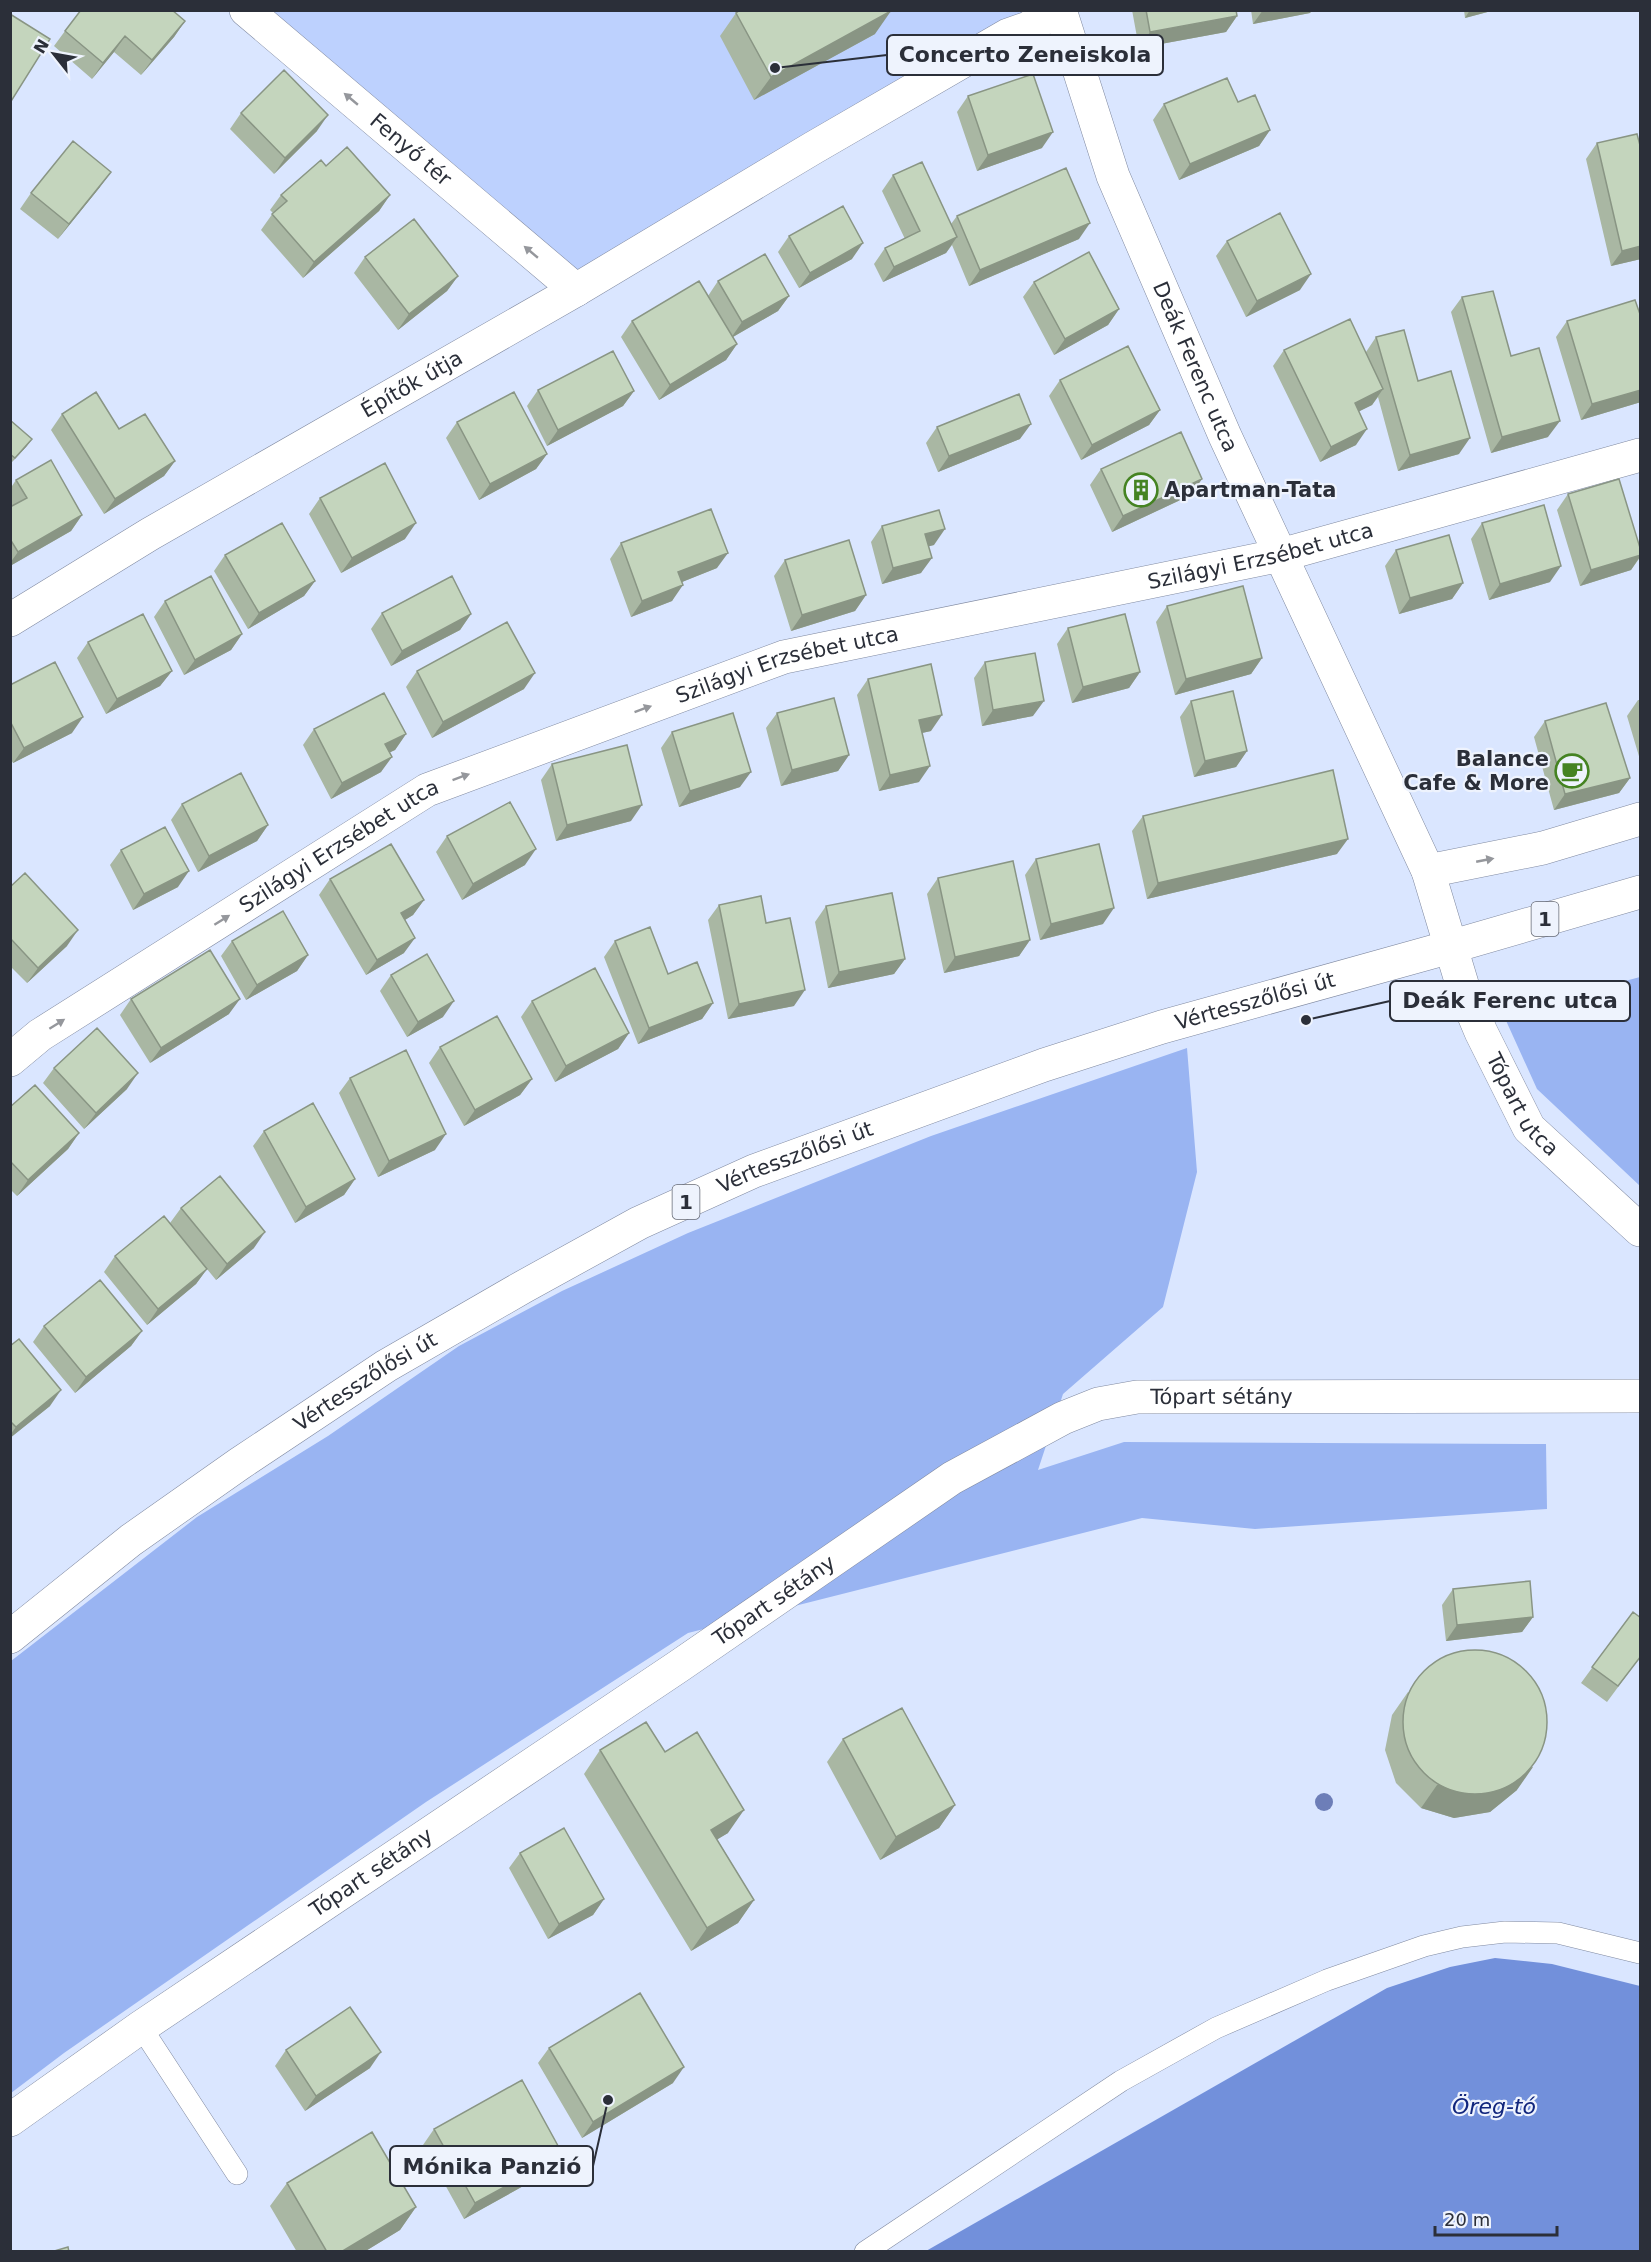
<svg xmlns="http://www.w3.org/2000/svg" width="1651" height="2262" font-family="'DejaVu Sans',sans-serif">
<rect width="100%" height="100%" fill="#dae6ff"/>
<path fill="#bdd1fe" d="M246,11H1056L576,290Z"/>
<path fill="#99b4f2" d="M1640,977V1186L1537,1089L1503,1014Z
M1187,1048L1197,1172L1163,1307L1063,1394L1038,1470L1124,1442L1546,1444L1547,1509L1255,1529L1142,1518L688,1633L426,1802L64,2053L11,2093V1661L197,1517L328,1436L459,1346L562,1291L688,1233L931,1136Z"/>
<path fill="#7290db" d="M1495,1958L1552,1964L1640,1986V2251H926L1387,1988L1450,1967Z"/>
<g fill="none" stroke-linecap="round" stroke-linejoin="round">
<defs>
<path id="lane" d="M141,2027L237,2174
M865,2252L1121,2081L1216,2028L1327,1980L1424,1946L1462,1937L1505,1932L1558,1933L1640,1953"/>
<g id="street">
<path id="s1" d="M246,10L576,290"/>
<path id="s2" d="M1060,10L1113,176L1225,436L1428,871L1465,994L1481,1032L1529,1128L1640,1230"/>
<path id="s3" d="M10,620L150,534L576,290L813,148L1008,35L1028,28L1057,10"/>
<path d="M1428,871L1543,848L1640,819"/>
<path id="s4" d="M10,1060L40,1035L427,790L784,657L1281,555L1640,455"/>
<path id="s5" d="M10,2120L141,2027L679,1666L952,1478L1063,1418L1098,1404L1137,1397L1640,1396"/>
</g>
<g id="primary">
<path id="s6" d="M10,1637L131,1540L239,1464L386,1366L523,1287L639,1223L754,1171L1044,1065L1162,1027L1450,947L1640,892"/>
</g>
</defs>
<use href="#lane" stroke="#808aa1" stroke-width="22"/>
<use href="#street" stroke="#808aa1" stroke-width="34"/>
<use href="#primary" stroke="#808aa1" stroke-width="34"/>
<use href="#lane" stroke="#fff" stroke-width="21"/>
<use href="#street" stroke="#fff" stroke-width="33"/>
<use href="#primary" stroke="#fff" stroke-width="33"/>
</g>
<circle fill="#6d7eb8" cx="1324" cy="1802" r="9"/>
<path fill="#a9b7a3" d="M1132,10H1236L1237,16L1226,32L1139,48Z
M1251,10H1312L1310,13L1253,24Z
M1464,10H1495L1465,18Z
M736,13L875,34L754,100L720,36Z
M185,21L174,37L141,75L114,52L92,79L54,46L65,31Z
M968,96L1042,148L977,171L957,112Z
M1164,104L1270,130L1259,146L1179,180L1153,120Z
M241,113L317,131L274,174L230,129Z
M1597,143L1641,259L1611,266L1586,159Z
M326,166L390,195L379,211L303,278L261,230L273,213L270,210L281,195Z
M893,175L951,224L957,216L1079,239L969,286L952,245L946,253L883,282L874,264L885,248L905,239L882,191Z
M100,187L58,239L20,209L31,193Z
M789,236L852,259L799,288L778,252Z
M1227,241L1300,290L1246,317L1216,256Z
M365,257L458,276L447,291L398,330L354,273Z
M718,281L789,296L778,311L733,337L737,344L726,360L659,400L621,337L632,321L708,296Z
M1034,282L1119,309L1108,325L1054,355L1023,297Z
M1462,297L1511,356L1548,437L1491,453L1451,312Z
M1567,321L1641,402L1581,420L1556,337Z
M1376,337L1418,381L1459,454L1398,471L1378,397L1372,405L1359,411L1356,445L1320,462L1273,366L1284,350L1366,352Z
M1060,380L1160,410L1149,425L1081,460L1049,396Z
M538,390L634,391L623,406L547,446L527,406Z
M62,414L119,429L175,461L164,476L104,514L51,430Z
M10,420L32,439L26,447L10,464Z
M457,422L547,454L536,469L479,500L446,438Z
M937,427L1020,439L938,472L926,443Z
M1101,469L1191,495L1112,532L1090,485Z
M16,480L82,515L71,531L10,566V507H12L10,505V489Z
M1568,494L1641,551V556L1631,570L1580,586L1557,510Z
M320,498L405,539L341,573L309,514Z
M1482,523L1550,582L1489,600L1471,539Z
M882,526L934,545L929,546L921,573L882,584L871,542Z
M621,543L717,568L682,582L672,601L631,617L610,559Z
M1396,550L1463,583L1452,599L1399,614L1385,566Z
M225,555L315,581L304,596L248,629L214,571Z
M785,560L866,595L855,611L791,631L774,576Z
M165,601L242,634L231,650L184,675L154,617Z
M1167,606L1262,658L1251,674L1175,695L1156,622Z
M382,613L471,614L460,630L391,666L371,629Z
M1068,628L1140,672L1129,688L1072,703L1057,644Z
M88,642L172,671L160,686L106,714L77,658Z
M985,662L1033,716L982,726L974,678Z
M417,671L524,689L432,738L406,687Z
M868,679L931,731L922,733L919,782L879,791L857,695Z
M10,685L72,733L13,763L10,758Z
M1638,700H1641V763L1627,716Z
M1191,701L1247,751L1236,767L1194,777L1180,717Z
M777,713L849,755L838,771L781,786L766,728Z
M1545,721L1630,778L1619,793L1554,810L1534,737Z
M314,729L406,734L395,750L390,752L381,772L331,799L303,745Z
M672,732L740,787L679,807L661,748Z
M552,764L631,821L556,841L541,780Z
M182,804L268,825L257,841L198,872L171,820Z
M1143,816L1337,854L1147,899L1132,831Z
M447,836L525,865L462,900L436,852Z
M121,850L178,887L133,910L110,865Z
M1036,859L1103,924L1040,940L1025,875Z
M938,878L1030,940L1019,956L944,973L927,894Z
M330,879L424,900L413,915L405,920L404,953L366,975L319,895Z
M10,887L67,946L27,983L10,966Z
M719,905L766,923L794,1006L728,1019L708,920Z
M826,906L905,959L894,974L828,988L815,922Z
M232,941L308,955L297,971L246,1000L221,956Z
M615,941L713,1003L702,1019L638,1044L604,957Z
M391,975L443,1017L407,1037L380,991Z
M131,999L229,1014L150,1063L120,1015Z
M532,1001L629,1033L618,1049L555,1082L521,1017Z
M440,1047L532,1079L520,1095L464,1126L429,1063Z
M54,1068L127,1089L84,1129L43,1083Z
M350,1078L435,1150L378,1177L339,1093Z
M10,1107L79,1133L68,1149L17,1196L10,1189Z
M264,1131L355,1179L344,1195L295,1223L253,1146Z
M181,1208L254,1248L216,1280L207,1269L196,1284L147,1325L104,1272L115,1256L170,1223Z
M44,1326L142,1331L131,1346L75,1393L33,1342Z
M10,1346L50,1406L10,1438Z
M1453,1589L1533,1617L1522,1632L1446,1641L1442,1605Z
M1633,1612L1641,1656L1607,1702L1581,1683Z
M1408,1692L1517,1790L1490,1812L1454,1818L1421,1808L1396,1783L1385,1750L1392,1715Z
M843,1739L955,1805L939,1828L880,1860L827,1762Z
M600,1750L665,1752L728,1833L717,1839L754,1900L738,1923L691,1951L584,1774Z
M520,1853L604,1899L593,1915L548,1939L509,1868Z
M549,2048L673,2083L582,2138L538,2063Z
M286,2050L370,2068L305,2111L275,2066Z
M434,2129L563,2155L552,2170L464,2219L423,2145Z
M287,2183L416,2207L400,2230L364,2252H297L270,2206Z"/>
<path fill="#899584" d="M1263,10H1312L1310,13L1253,24Z
M1470,10H1495L1465,18Z
M891,11L875,34L754,100L771,77Z
M1237,16L1226,32L1139,48L1150,32Z
M185,21L174,37L141,75L152,60Z
M125,36L114,52L92,79L103,63Z
M328,115L317,131L274,174L285,158Z
M1270,130L1259,146L1179,180L1190,164Z
M1053,132L1042,148L977,171L988,155Z
M111,172L100,187L58,239L69,224Z
M390,195L379,211L303,278L314,262Z
M1090,223L1079,239L969,286L980,270Z
M957,237L946,253L883,282L894,267Z
M863,243L852,259L799,288L810,273Z
M1641,246V259L1611,266L1622,251Z
M1311,274L1300,290L1246,317L1257,301Z
M458,276L447,291L398,330L409,314Z
M789,296L778,311L731,338L742,322Z
M1119,309L1108,325L1054,355L1065,339Z
M737,344L726,360L659,400L670,385Z
M1383,389L1372,405L1344,419L1355,403Z
M1641,390V402L1581,420L1592,404Z
M634,391L623,406L547,446L558,430Z
M1160,410L1149,425L1081,460L1092,445Z
M1560,421L1548,437L1491,453L1502,437Z
M1031,424L1020,439L938,472L949,456Z
M1367,429L1356,445L1320,462L1331,447Z
M1470,438L1459,454L1398,471L1410,455Z
M32,439L26,447L10,464L15,458Z
M547,454L536,469L479,500L490,484Z
M175,461L164,476L104,514L115,499Z
M1202,479L1191,495L1112,532L1123,516Z
M82,515L71,531L10,566V563L18,552Z
M416,523L405,539L341,573L352,558Z
M945,529L934,545L914,550L925,534Z
M728,553L717,568L667,588L678,572Z
M1641,555L1631,570L1580,586L1591,570Z
M932,558L921,573L882,584L893,568Z
M1561,566L1550,582L1489,600L1500,584Z
M315,581L304,596L248,629L259,613Z
M1463,583L1452,599L1399,614L1410,598Z
M683,585L672,601L631,617L642,601Z
M866,595L855,611L791,631L802,615Z
M471,614L460,630L391,666L402,651Z
M242,634L231,650L184,675L195,660Z
M1262,658L1251,674L1175,695L1186,679Z
M172,671L160,686L106,714L117,699Z
M1140,672L1129,688L1072,703L1083,687Z
M535,673L524,689L432,738L443,722Z
M1044,701L1033,716L982,726L993,710Z
M942,715L931,731L908,736L919,720Z
M83,717L72,733L13,763L24,748Z
M406,734L395,750L374,760L385,744Z
M1247,751L1236,767L1194,777L1205,761Z
M849,755L838,771L781,786L792,770Z
M392,757L381,772L331,799L342,783Z
M930,766L919,782L879,791L890,775Z
M751,772L740,787L679,807L690,791Z
M1630,778L1619,793L1554,810L1565,794Z
M642,805L631,821L556,841L567,825Z
M268,825L257,841L198,872L209,856Z
M1348,839L1337,854L1147,899L1158,883Z
M536,849L525,865L462,900L473,884Z
M189,871L178,887L133,910L144,894Z
M424,900L413,915L390,929L401,913Z
M1114,908L1103,924L1040,940L1051,924Z
M78,930L67,946L27,983L38,968Z
M415,938L404,953L366,975L377,960Z
M1030,940L1019,956L944,973L955,957Z
M308,955L297,971L246,1000L257,985Z
M905,959L894,974L828,988L839,972Z
M805,990L794,1006L728,1019L739,1004Z
M240,999L229,1014L150,1063L161,1048Z
M454,1001L443,1017L407,1037L418,1022Z
M713,1003L702,1019L638,1044L649,1028Z
M629,1033L618,1049L555,1082L566,1066Z
M138,1073L127,1089L84,1129L96,1113Z
M532,1079L520,1095L464,1126L475,1110Z
M79,1133L68,1149L17,1196L28,1180Z
M446,1134L435,1150L378,1177L389,1161Z
M355,1179L344,1195L295,1223L306,1207Z
M265,1232L254,1248L216,1280L227,1264Z
M207,1269L196,1284L147,1325L158,1309Z
M142,1331L131,1346L75,1393L86,1377Z
M61,1390L50,1406L10,1438V1435L16,1427Z
M1533,1617L1522,1632L1446,1641L1457,1625Z
M1533,1767L1517,1790L1490,1812L1454,1818L1421,1808L1437,1785Z
M955,1805L939,1828L880,1860L896,1837Z
M744,1810L728,1833L695,1853L711,1830Z
M604,1899L593,1915L548,1939L559,1924Z
M754,1900L738,1923L691,1951L707,1928Z
M381,2052L370,2068L305,2111L316,2096Z
M684,2067L673,2083L582,2138L593,2122Z
M563,2155L552,2170L464,2219L475,2203Z
M416,2207L400,2230L364,2252H341Z"/>
<path fill="#c4d5bd" stroke="#899584" stroke-width="1.5" d="M81,10H172L185,21L152,60L125,36L103,63L65,31Z
M740,10H891V11L771,77L736,13Z
M1146,10H1236L1237,16L1150,32Z
M10,14L50,39L10,103Z
M284,70L328,115L285,158L241,113Z
M1033,74L1053,132L988,155L968,96Z
M1227,78L1238,102L1255,95L1270,130L1190,164L1164,104Z
M1637,134L1641,149V246L1622,251L1597,143Z
M73,141L111,172L69,224L31,193Z
M347,147L390,195L314,262L272,214L287,201L281,195L321,160L326,166Z
M922,162L957,237L894,267L885,248L920,231L893,175Z
M1066,168L1090,223L980,270L957,216Z
M843,206L863,243L810,273L789,236Z
M1280,213L1311,274L1257,301L1227,241Z
M414,219L458,276L409,314L365,257Z
M1089,252L1119,309L1065,339L1034,282Z
M765,254L789,296L742,322L718,281Z
M699,281L737,344L670,385L632,321Z
M1493,291L1511,356L1539,348L1560,421L1502,437L1462,297Z
M1635,300L1641,317V390L1592,404L1567,321Z
M1350,319L1383,389L1355,403L1367,429L1331,447L1284,350Z
M1404,330L1418,381L1451,371L1470,438L1410,455L1376,337Z
M1128,346L1160,410L1092,445L1060,380Z
M613,351L634,391L558,430L538,390Z
M96,392L119,429L145,414L175,461L115,499L62,414Z
M514,392L547,454L490,484L457,422Z
M1019,394L1031,424L949,456L937,427Z
M10,420L32,439L15,458L10,454Z
M1181,432L1202,479L1123,516L1101,469Z
M51,460L82,515L18,552L10,539V507L27,498L16,480Z
M385,463L416,523L352,558L320,498Z
M1619,479L1641,551V555L1591,570L1568,494Z
M1544,505L1561,566L1500,584L1482,523Z
M711,509L728,553L678,572L683,585L642,601L621,543Z
M939,510L945,529L925,534L932,558L893,568L882,526Z
M282,523L315,581L259,613L225,555Z
M1449,535L1463,583L1410,598L1396,550Z
M849,540L866,595L802,615L785,560Z
M211,576L242,634L195,660L165,601Z
M452,576L471,614L402,651L382,613Z
M1243,586L1262,658L1186,679L1167,606Z
M143,614L172,671L117,699L88,642Z
M1125,614L1140,672L1083,687L1068,628Z
M507,622L535,673L443,722L417,671Z
M1035,653L1044,701L993,710L985,662Z
M55,662L83,717L24,748L10,721V685Z
M931,664L942,715L919,720L930,766L890,775L868,679Z
M1233,691L1247,751L1205,761L1191,701Z
M384,693L406,734L385,744L392,757L342,783L314,729Z
M834,698L849,755L792,770L777,713Z
M1606,703L1630,778L1565,794L1545,721Z
M733,713L751,772L690,791L672,732Z
M627,745L642,805L567,825L552,764Z
M1333,770L1348,839L1158,883L1143,816Z
M241,773L268,825L209,856L182,804Z
M510,802L536,849L473,884L447,836Z
M165,827L189,871L144,894L121,850Z
M391,844L424,900L401,913L415,938L377,960L330,879Z
M1099,844L1114,908L1051,924L1036,859Z
M1013,861L1030,940L955,957L938,878Z
M25,873L78,930L38,968L10,938V887Z
M892,893L905,959L839,972L826,906Z
M761,896L766,923L790,918L805,990L739,1004L719,905Z
M283,911L308,955L257,985L232,941Z
M650,927L668,974L697,962L713,1003L649,1028L615,941Z
M210,950L240,999L161,1048L131,999Z
M427,954L454,1001L418,1022L391,975Z
M595,968L629,1033L566,1066L532,1001Z
M497,1016L532,1079L475,1110L440,1047Z
M97,1028L138,1073L96,1113L54,1068Z
M406,1050L446,1134L389,1161L350,1078Z
M35,1085L79,1133L28,1180L10,1161V1107Z
M313,1103L355,1179L306,1207L264,1131Z
M220,1176L265,1232L227,1264L181,1208Z
M164,1216L207,1269L158,1309L115,1256Z
M100,1280L142,1331L86,1377L44,1326Z
M19,1339L61,1390L16,1427L10,1421V1346Z
M1530,1581L1533,1617L1457,1625L1453,1589Z
M1633,1612L1641,1618V1656L1618,1686L1592,1667Z
M1403 1722a72 72 0 1 1 144 0a72 72 0 1 1-144 0Z
M902,1708L955,1805L896,1837L843,1739Z
M646,1722L665,1752L697,1732L744,1810L711,1830L754,1900L707,1928L600,1750Z
M564,1828L604,1899L559,1924L520,1853Z
M640,1993L684,2067L593,2122L549,2048Z
M350,2007L381,2052L316,2096L286,2050Z
M522,2080L563,2155L475,2203L434,2129Z
M372,2132L416,2207L341,2252H327L287,2183Z
M68,2247L69,2252H51Z"/>
<defs><path id="oneway-solid" d="M-6-.8H1V-3.2L6.5 0L1 3.2V.8H-6Z" transform="scale(1.5)"/></defs>
<g fill="#95979c">
<use href="#oneway-solid" transform="translate(351 99) rotate(-140)"/>
<use href="#oneway-solid" transform="translate(531 252) rotate(-140)"/>
<use href="#oneway-solid" transform="translate(643 709) rotate(-20)"/>
<use href="#oneway-solid" transform="translate(461 777) rotate(-20)"/>
<use href="#oneway-solid" transform="translate(1485 860) rotate(-11)"/>
<use href="#oneway-solid" transform="translate(222 920) rotate(-32)"/>
<use href="#oneway-solid" transform="translate(57 1024) rotate(-32)"/>
</g>
<defs>
<symbol id="building-ring" viewBox="-11 -11 22 22"><circle r="9.5" fill="#eef3fd" stroke="#458322" stroke-width="1.5"/><path d="M-4-6H4V6H1V3H-1V6H-4ZM-2.5-4.3h1.7v1.8h-1.7ZM.8-4.3h1.7v1.8H.8ZM-2.5-1h1.7V.8h-1.7ZM.8-1h1.7V.8H.8Z" fill="#458322"/></symbol>
<symbol id="cafe-ring" viewBox="-11 -11 22 22"><circle r="9.5" fill="#eef3fd" stroke="#458322" stroke-width="1.5"/><path d="M-5.5-4.5H6V0H3Q3 3.5 0 3.5H-2.5Q-5.5 3.5-5.5 0ZM3-3.2v2h1.7v-2ZM-6 4.5H4V6H-6Z" fill="#458322"/></symbol>
</defs>
<g fill-rule="evenodd">
<use href="#building-ring" x="1122" y="471" width="38" height="38"/>
<use href="#cafe-ring" x="1553" y="752" width="38" height="38"/>
</g>
<g text-anchor="middle" stroke-width="4.5" stroke-linejoin="round" paint-order="stroke">
<g fill="#eef3fd" stroke="#666a74" stroke-width="1.5">
<rect x="1531.5" y="902" width="27" height="34" rx="4.5"/>
<rect x="672.5" y="1185" width="27" height="34" rx="4.5"/>
</g>
<g font-size="20" font-weight="bold" fill="#2b2f39">
<text x="1545" y="926">1</text>
<text x="686" y="1209">1</text>
</g>
<g font-size="21" fill="#2b2f39" stroke="#eef3fd">
<text dy="7" stroke="none"><textPath href="#s1" startOffset="216">Fenyő tér</textPath></text>
<text dy="7" stroke="none"><textPath href="#s2" startOffset="382">Deák Ferenc utca</textPath></text>
<text dy="7" stroke="none"><textPath href="#s3" startOffset="466">Építők útja</textPath></text>
<text dy="7" stroke="none"><textPath href="#s4" startOffset="1365">Szilágyi Erzsébet utca</textPath></text>
<text dy="7" stroke="none"><textPath href="#s4" startOffset="879">Szilágyi Erzsébet utca</textPath></text>
<text dy="7" stroke="none"><textPath href="#s4" startOffset="393">Szilágyi Erzsébet utca</textPath></text>
<text dy="7" stroke="none"><textPath href="#s6" startOffset="1410">Vértesszőlősi út</textPath></text>
<text dy="7" stroke="none"><textPath href="#s2" startOffset="1191">Tópart utca</textPath></text>
<text dy="7" stroke="none"><textPath href="#s6" startOffset="924">Vértesszőlősi út</textPath></text>
<text dy="7" stroke="none"><textPath href="#s6" startOffset="438">Vértesszőlősi út</textPath></text>
<text dy="7" stroke="none"><textPath href="#s5" startOffset="1428">Tópart sétány</textPath></text>
<text dy="7" stroke="none"><textPath href="#s5" startOffset="924">Tópart sétány</textPath></text>
<text dy="7" stroke="none"><textPath href="#s5" startOffset="438">Tópart sétány</textPath></text>
</g>
<g font-size="21" font-weight="bold" fill="#2b2f39" stroke="#eef3fd" text-anchor="start">
<text x="1164" y="497">Apartman-Tata</text>
<text x="1549" y="766" text-anchor="end">Balance<tspan x="1549" dy="24">Cafe &amp; More</tspan></text>
</g>
<g font-size="22" font-style="italic" fill="#11267d" stroke="#eef3fd">
<text x="1494" y="2114">Öreg-tó</text>
</g>
</g>
<path fill="none" stroke="#2b2f39" stroke-width="2" d="M775 68L887 55M1306 1020L1390 1001M608 2100L593 2166"/>
<g fill="#2b2f39" stroke="#eef3fd" stroke-width="2">
<circle cx="775" cy="68" r="6"/>
<circle cx="1306" cy="1020" r="6"/>
<circle cx="608" cy="2100" r="6"/>
</g>
<g fill="#eef3fd" stroke="#2b2f39" stroke-width="2">
<rect x="887" y="35" width="276" height="40" rx="6"/>
<rect x="1390" y="981" width="240" height="40" rx="6"/>
<rect x="390" y="2146" width="203" height="40" rx="6"/>
</g>
<g font-size="22" text-anchor="middle" font-weight="bold" fill="#2b2f39">
<text x="1025" y="62">Concerto Zeneiskola</text>
<text x="1510" y="1008">Deák Ferenc utca</text>
<text x="492" y="2174">Mónika Panzió</text>
</g>
<rect width="1651" height="2262" fill="none" stroke="#2b2f39" stroke-width="24"/>
<g transform="translate(54 54) rotate(301)" stroke="#eef3fd" stroke-width="4.5" paint-order="stroke">
<path d="M0-4.5L10 22L0 15L-10 22Z" fill="#2b2f39"/>
<text y="-9" font-size="16" font-weight="bold" text-anchor="middle" fill="#2b2f39">N</text>
</g>
<path d="M1435 2226v9h122v-9" fill="none" stroke="#2b2f39" stroke-width="3"/>
<text x="1444" y="2226" font-size="18" fill="#2b2f39" stroke="#eef3fd" stroke-width="4.5" paint-order="stroke">20 m</text>
</svg>
